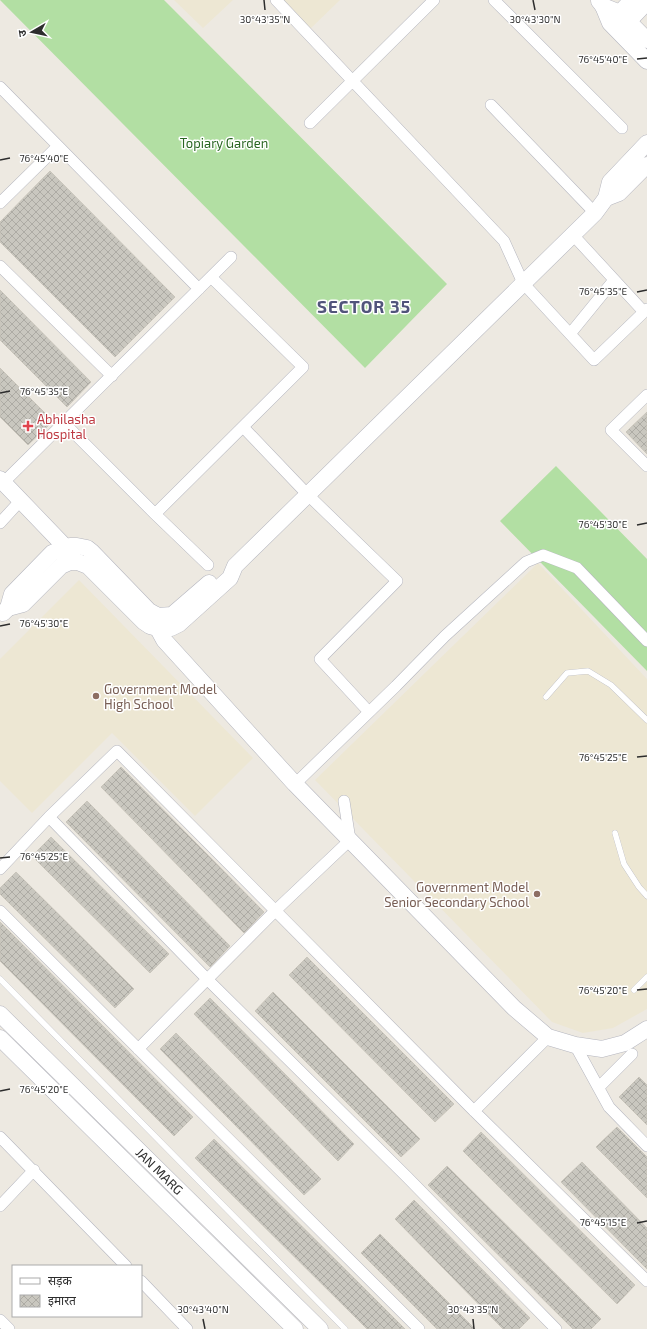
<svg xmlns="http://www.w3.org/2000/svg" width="647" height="1329" font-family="'Exo 2','Noto Sans Devanagari',sans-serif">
<defs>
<pattern id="building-cross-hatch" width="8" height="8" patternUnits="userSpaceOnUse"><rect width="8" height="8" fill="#c9c7bf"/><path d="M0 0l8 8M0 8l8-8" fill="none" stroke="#adaba4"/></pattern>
</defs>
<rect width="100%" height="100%" fill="#ede9e1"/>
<path fill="#ede7d3" d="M174,0H233L203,28Z
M282,0H340L310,29Z
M538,563L647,679V1009L613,1028L583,1033L552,1022L315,780Z
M79,580L253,758L195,816L112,733L32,813L0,781V659Z"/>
<path fill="#b2dfa3" d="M0,0H164L447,284L365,368Z
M556,466L647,559V671L500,521Z"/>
<path fill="url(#building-cross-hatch)" stroke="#c9c5bb" d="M50,171L175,297L115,357L0,242V222Z
M0,290L91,382L67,407L0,340Z
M0,368L53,421L28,445L0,417Z
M647,412V454L626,432Z
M121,767L264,912L244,933L101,787Z
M87,801L230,946L210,967L66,822Z
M51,837L169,954L150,973L32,856Z
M16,872L134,989L115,1008L0,894V888Z
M0,922L193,1117L174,1136L0,961Z
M307,957L454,1104L435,1122L289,975Z
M273,992L420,1139L401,1157L255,1011Z
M210,998L354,1144L338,1161L194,1014Z
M176,1033L321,1179L304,1195L160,1049Z
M639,1077L647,1085V1125L619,1097Z
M617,1127L647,1157V1198L596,1147Z
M481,1132L635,1285L617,1304L463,1151Z
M214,1139L382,1306L405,1329H367L356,1318L195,1158Z
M582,1162L647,1228V1269L561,1182Z
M447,1166L601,1319L591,1329H573L428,1185Z
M414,1200L530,1318L519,1329H503L395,1219Z
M380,1234L475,1329H437L361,1253Z"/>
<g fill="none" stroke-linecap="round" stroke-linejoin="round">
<defs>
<path id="lane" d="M546,697L567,673L588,671L611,685L647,720
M615,833L624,864L639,887L647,896
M0,979L345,1329
M634,990L647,977"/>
<path id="street" d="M276,0L504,241L523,283L594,360L647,309
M494,0L622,128
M0,87L199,289
M491,105L595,213
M310,123L434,0
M0,203L57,147
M573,235L644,312
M0,266L112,376
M570,334L614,280
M647,395L611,430L647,466
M64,423L155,514L303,367L211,277
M243,427L307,494L397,581L320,659L369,712
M3,483L231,257
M155,514L208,565
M0,523L21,500
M295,784L396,686L445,636L526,562L543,555L577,568L647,641
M49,817L207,979L407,1177L556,1329
M0,869L49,817L117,751L474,1111L647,1281
M0,911L419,1329
M575,1045L609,1107L647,1146
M138,1049L276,910L350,840L344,801
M599,1087L632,1054
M474,1111L548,1037
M0,1137L126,1266
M0,1206L34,1170
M141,1281L187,1329
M0,1320L9,1329"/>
<g id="secondary">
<path d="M599,1L603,6L620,13L647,40"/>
<path d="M603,6L610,23L647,61"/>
<path d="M612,21L632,0"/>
<path d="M622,28L647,2"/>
<path d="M606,198L619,193L647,165"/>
<path d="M0,479L72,554"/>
<path d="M8,608L23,604L61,566L70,562H78L88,566L144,622L150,626L161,629L171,628L179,624L230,578L235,566L595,213L606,198L610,182L647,143"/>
<path d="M3,613L8,608L12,594L52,553L70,546H77L87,548L92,552L149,611L158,616L172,615L209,583"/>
<path d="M158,616V629L164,640L295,784L514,1008L548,1037L575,1045L602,1049L625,1043L647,1029"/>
<path id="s1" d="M0,1014L320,1329"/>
<path d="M0,1038L295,1329"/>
</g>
</defs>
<use href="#lane" stroke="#b5b6bf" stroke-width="6"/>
<use href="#street" stroke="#b5b6bf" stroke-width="12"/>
<use href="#secondary" stroke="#b5b6bf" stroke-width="17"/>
<use href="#lane" stroke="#fff" stroke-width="5.5"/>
<use href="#street" stroke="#fff" stroke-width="11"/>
<use href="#secondary" stroke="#fff" stroke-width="16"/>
</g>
<path fill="none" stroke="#2d2d2d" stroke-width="1.5" d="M264,0L265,10M533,0L535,10M637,59L647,58M0,160L10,158M637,292L647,290M0,393L10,391M637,525L647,523M0,626L10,624M637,757L647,756M0,858L10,857M637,990L647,989M0,1091L10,1089M637,1223L647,1221M203,1319L205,1329M473,1319L474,1329"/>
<path fill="#e0444e" stroke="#fff" stroke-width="1.5" d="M26 420h4v4h4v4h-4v4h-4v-4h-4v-4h4z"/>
<g fill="#8d6e63" stroke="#fff" stroke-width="1.5">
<circle cx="96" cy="696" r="4"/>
<circle cx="537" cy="894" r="4"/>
</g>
<g text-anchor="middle" stroke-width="3" stroke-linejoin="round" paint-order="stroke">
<g font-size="13" fill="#296622" stroke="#fff">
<text x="224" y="148">Topiary Garden</text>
</g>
<g font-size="13" fill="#be3a42" stroke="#fff" text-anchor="start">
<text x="37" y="424">Abhilasha<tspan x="37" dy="15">Hospital</tspan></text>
</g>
<g font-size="13" fill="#785e54" stroke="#fff" text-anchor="start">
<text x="104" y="694">Government Model<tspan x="104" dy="15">High School</tspan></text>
<text x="529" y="892" text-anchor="end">Government Model<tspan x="529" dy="15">Senior Secondary School</tspan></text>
</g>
<g font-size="13" fill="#2d2d2d" stroke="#fff">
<text dy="5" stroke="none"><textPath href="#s1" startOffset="224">JAN MARG</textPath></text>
</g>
<g font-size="17" font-weight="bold" letter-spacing="1" fill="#51547b" stroke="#fff">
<text x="364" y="313">SECTOR 35</text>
</g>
</g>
<g font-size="10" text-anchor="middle" fill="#2d2d2d" stroke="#fff" stroke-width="3" stroke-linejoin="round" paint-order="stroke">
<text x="535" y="23">30°43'30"N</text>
<text x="265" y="23">30°43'35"N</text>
<text x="603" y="63">76°45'40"E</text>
<text x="44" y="162">76°45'40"E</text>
<text x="603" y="295">76°45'35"E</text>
<text x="44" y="395">76°45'35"E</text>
<text x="603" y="528">76°45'30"E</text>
<text x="44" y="627">76°45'30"E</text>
<text x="603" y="761">76°45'25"E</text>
<text x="44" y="860">76°45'25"E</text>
<text x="603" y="994">76°45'20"E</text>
<text x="44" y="1093">76°45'20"E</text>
<text x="603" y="1226">76°45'15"E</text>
<text x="203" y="1313">30°43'40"N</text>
<text x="473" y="1313">30°43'35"N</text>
</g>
<rect x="12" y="1265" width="130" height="52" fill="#ffffff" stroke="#ababab"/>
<rect x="20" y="1278" width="20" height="6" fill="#ffffff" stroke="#ababab"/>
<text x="48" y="1285" font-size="12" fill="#2d2d2d">सड़क</text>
<rect x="20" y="1295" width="20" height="12" fill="url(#building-cross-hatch)" stroke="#ababab"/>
<text x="48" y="1305" font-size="12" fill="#2d2d2d">इमारत</text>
<g transform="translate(32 32) rotate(261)" stroke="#ffffff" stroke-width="3" paint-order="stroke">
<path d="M0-3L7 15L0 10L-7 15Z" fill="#2d2d2d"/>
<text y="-6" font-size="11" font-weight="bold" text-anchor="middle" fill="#2d2d2d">उ</text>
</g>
</svg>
